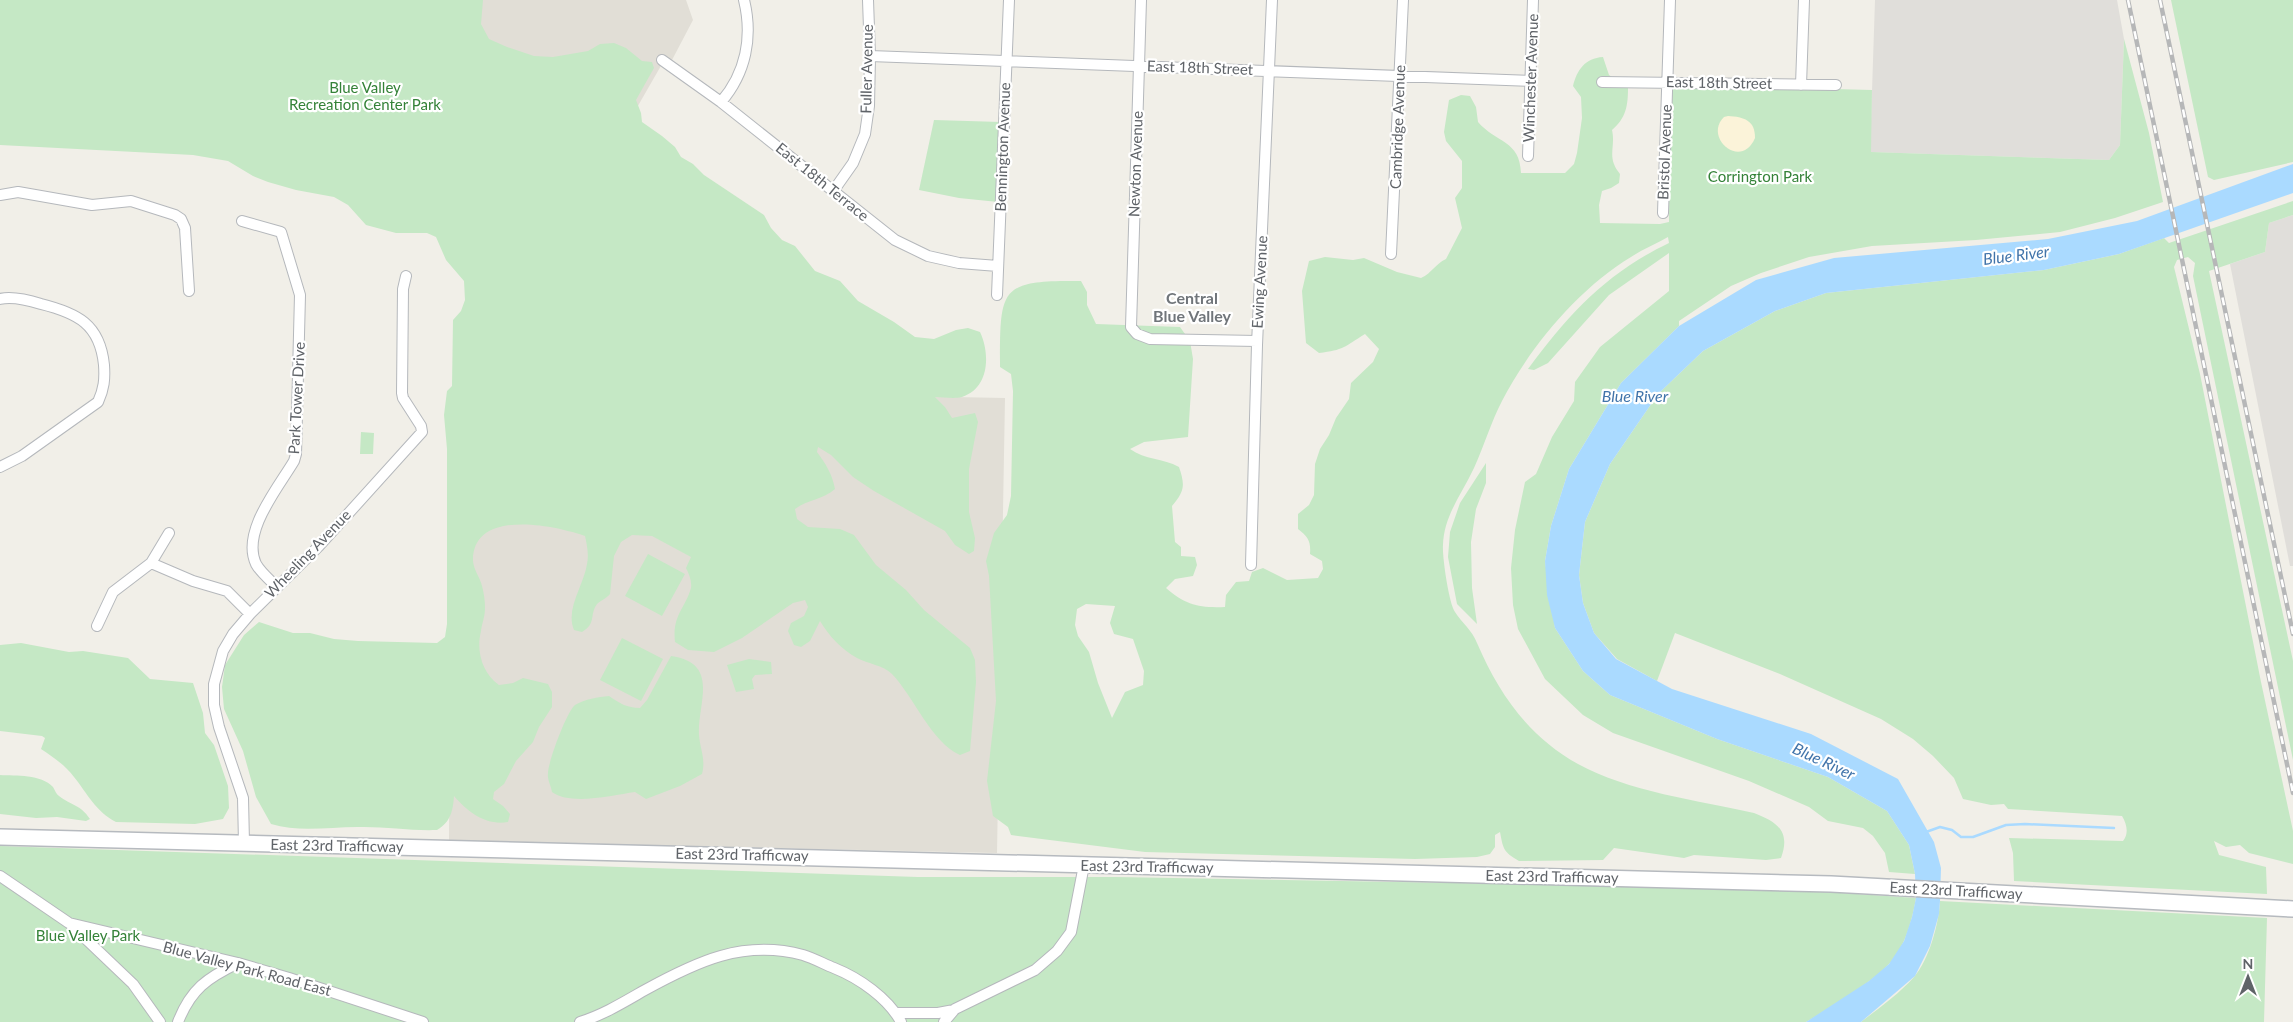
<svg xmlns="http://www.w3.org/2000/svg" width="2293" height="1022" font-family="Lato,sans-serif">
<rect width="100%" height="100%" fill="#f1efe8"/>
<path fill="#e0deda" d="M1875,0H2117L2124,39L2120,145L2109,160L1870,152Z
M2293,215V566H2290L2230,264L2265,252L2269,223Z"/>
<path fill="#e1ded6" d="M465,0H686L693,20L672,60L666,57L635,111L460,117Z
M452,387L1005,398L997,853L449,841Z"/>
<path fill="#c5e8c5" fill-rule="evenodd" d="M0,0H483L481,24L489,39L507,47L534,56L553,57L588,51L600,44L614,43L626,48L642,61L652,62L654,68L636,100L641,113L642,122L662,136L675,147L681,157L693,164L704,175L764,215L771,228L782,240L795,246L815,271L840,281L858,301L894,322L915,337L934,339L956,330L968,328L980,332C990,353 990,388 962,397C954,399 943,397 935,397L945,407L952,418L975,413L978,422L969,469V512L975,538L974,551L969,554L955,545L945,531L874,491L853,477L831,455L818,447L817,452C826,464 832,474 835,489C823,500 808,499 795,509L797,519L808,527L840,529L854,535L876,565L906,590L924,610L970,648L975,660L976,682L970,751L960,755C931,742 914,697 892,674C883,665 868,664 857,658C841,649 829,636 820,621L810,641L801,647L794,645L788,631L791,623L804,616L808,607L805,600L793,603L742,638L714,652L688,650L675,642C672,615 685,609 691,588C692,581 689,574 686,568L691,557L652,536L632,535L621,542L614,556L610,594C606,599 601,600 597,604C589,615 597,623 582,632L574,630C565,609 584,585 587,564C589,555 587,545 585,536C555,525 472,508 473,561C474,571 480,577 482,586C484,593 485,601 485,608C485,617 482,623 481,631C476,651 482,673 499,685L513,683L523,678L548,684L552,692V707L539,727L533,742L516,761L504,784L494,792L493,799L503,806L510,814L508,822C486,826 468,812 454,796C453,810 451,822 437,830C413,831 388,827 364,827C333,826 301,833 271,824L256,797L243,751L224,709L222,687L225,665L244,635L259,622L293,633H310L334,639L358,641L437,643L445,637L447,624V449L444,415L447,391L452,386L453,320L461,311L465,300L464,281L446,260L436,237L427,233H396L366,225L348,205L334,197L296,190L268,182L253,176L228,161L193,155L0,145Z
M2171,0H2293V162L2214,180L2208,177Z
M2124,39L2149,133L2163,202L2115,218L2060,232L1976,240L1872,246L1809,257L1761,273L1731,286L1679,321V326L1621,383L1569,469L1551,526L1545,561L1555,628L1583,671L1610,695L1717,739L1828,777L1887,811L1909,845L1915,874L1889,872L1885,853L1873,836L1863,828L1828,821L1809,807L1749,781L1613,733L1583,715L1545,679L1518,629L1513,605L1511,568L1515,530L1525,482L1536,474L1552,437L1574,401L1575,382L1600,347L1669,291V253L1609,295L1548,363L1534,370L1528,369C1569,314 1606,273 1669,243L1668,237C1656,244 1643,249 1631,257C1578,289 1530,347 1502,401C1491,422 1484,446 1474,468C1462,494 1444,515 1443,545C1442,556 1449,604 1455,612C1462,623 1472,630 1477,643C1499,694 1528,736 1578,764C1626,791 1700,801 1754,813C1777,822 1791,831 1781,858L1766,860L1694,855L1684,858L1614,848L1603,860L1519,861C1503,852 1503,848 1500,832L1495,835V847L1490,854L1477,857L1415,859L1145,852L1011,835L1008,827L993,816L987,781L996,701L989,576L986,561L994,533L1007,515L1011,496L1013,391L1011,374L1000,367C1000,288 999,280 1081,281L1087,292V305L1096,324L1180,327L1190,341L1193,359L1188,437L1144,442L1130,449C1145,460 1163,458 1179,467C1185,485 1185,491 1172,506L1175,542L1181,547V556L1195,557L1197,565L1193,576L1175,579L1166,588C1186,605 1198,608 1225,607L1226,595L1236,582L1249,581L1252,572L1263,568L1287,580L1318,578L1323,569L1322,561L1310,554C1311,541 1308,537 1298,529V514L1309,505L1314,495L1315,464L1320,449L1329,435L1336,418L1349,399L1351,383L1373,362L1379,349L1365,334C1344,347 1344,350 1319,353L1306,343L1302,291L1309,261L1325,257L1353,260L1364,258L1397,272L1421,278C1432,273 1435,264 1446,259L1462,228L1455,198L1462,188V161L1446,141L1444,132L1449,100L1461,95L1470,96L1476,107L1478,122C1496,143 1520,140 1521,173H1565L1574,164L1577,153L1582,118L1581,97L1573,86C1577,70 1585,58 1603,57L1609,75L1628,88C1628,106 1626,118 1612,130C1616,148 1606,157 1620,174L1619,183L1611,188L1602,191L1599,205L1600,223L1660,224L1669,222L1670,95L1674,87L1679,85L1872,90L1871,152L2109,160L2120,145ZM1086,604L1115,606L1110,623L1114,634L1133,639L1144,671L1143,685L1125,692L1112,718L1098,683L1089,652L1078,636L1075,625L1077,609Z
M934,120L1001,122L998,202L959,198L919,190Z
M2293,201V215L2269,223L2265,252L2209,271L2293,661V760L2193,276L2195,263L2188,257L2177,260L2174,267L2200,374L2261,682L2293,831V864L2249,853L2240,845L2226,847L2214,841L2219,855L2266,867L2267,894L2014,881L2013,853L2009,838L2123,841C2129,834 2127,824 2122,816L2008,809L2004,804L1991,805L1963,799L1954,778L1933,756L1913,739L1881,719L1780,674L1675,633L1657,681L1617,659L1594,633L1583,603L1579,575L1585,522L1610,464L1658,394L1703,351L1775,311L1826,293L2044,270L2119,254L2164,238L2169,243Z
M361,432L374,433L373,454H360Z
M1486,463V483L1476,509L1471,542L1472,588L1477,624L1457,604L1448,557L1450,532L1460,503Z
M648,554L685,574L662,616L625,596Z
M622,638L663,659L641,701L600,680Z
M21,643L69,652L83,651L128,658L150,679L193,683L203,713L205,733L214,745L228,786L229,808L223,819L195,824L116,822C96,812 87,793 74,777C65,765 53,757 41,749L45,738L42,736L0,731V645Z
M671,656C721,663 697,704 699,735C700,749 706,759 702,774L680,786L646,799L635,792C613,795 571,806 552,792C551,786 547,779 548,773C548,762 567,711 575,705C585,699 598,697 609,696C619,703 627,708 640,708L647,700Z
M749,659L771,662L772,674L755,675L752,679L754,689L736,692L727,665Z
M0,775C16,776 41,774 53,787C55,790 56,794 59,796C72,806 80,804 90,819L86,821L57,817L36,818L0,814Z
M0,846L918,877H1116L1686,887L1827,892L1916,898C1912,921 1905,948 1888,965C1867,986 1832,1007 1806,1022H0Z
M1940,901L2267,918L2264,1022H1861C1879,1008 1899,994 1914,977C1929,960 1939,923 1940,901Z"/>
<path fill="#fbf3d9" d="M1728,116C1744,117 1755,120 1755,138C1741,171 1703,137 1724,117Z"/>
<path fill="#aadaff" d="M2293,164V193L2119,254L2044,270L1826,293L1775,311L1703,351L1658,394L1610,464L1585,522L1579,575L1583,603L1594,633L1616,659L1672,689L1811,734L1898,779L1934,842L1941,868L1940,901L1939,914L1930,946L1915,976L1861,1022H1806L1869,981L1889,964L1904,941L1912,917L1916,898L1915,874L1909,845L1887,811L1828,777L1717,739L1610,695L1583,671L1555,628L1547,595L1545,561L1551,526L1569,469L1621,383L1679,326L1756,280L1834,258L2048,239L2137,221Z"/>
<g fill="none" stroke-linecap="round" stroke-linejoin="round">
<path stroke="#aadaff" stroke-width="2.5" d="M1926,832L1940,827L1952,830L1961,837H1973L2006,825L2025,824L2114,828"/>
<defs>
<path id="street" d="M1141,0L1131,327L1137,334L1150,339L1257,341
M870,56L1531,81
M662,60L721,102L895,240L928,256L959,263L998,266
M1602,82L1836,85
M1801,85L1804,0
M721,102C746,73 753,37 744,0
M1528,156L1533,0
M834,190L853,163L865,134L869,106L870,56L868,0
M0,195L18,192L92,205L131,201L175,215L181,219L185,228L189,291
M1663,213L1670,0
M242,221L281,232L300,295L296,454L294,461C278,488 241,532 256,564C261,573 270,580 277,587
M1391,254L1403,0
M997,295L1009,0
M0,299C13,296 28,300 41,304C77,313 100,324 104,365C105,379 104,389 98,402L22,456L0,467
M151,563L193,581L227,591L250,614
M1251,565L1257,345L1272,0
M97,626L113,592L151,563L169,533
M244,843L243,798L219,727L214,705V684L223,651L233,634L250,614L319,546L422,432L421,426L403,398L402,393L403,289L406,276
M0,876L69,923L133,984L160,1022
M69,923L238,963L289,978L423,1022
M896,1013H938L954,1010
M178,1022C191,989 207,978 238,963
M580,1022C603,1015 624,1002 645,990C696,962 743,939 803,955C813,958 824,964 834,968C859,978 888,998 901,1022
M944,1022L955,1009L1035,970L1057,951L1071,932L1084,865"/>
<path id="secondary" d="M0,837L1831,884L2293,909"/>
</defs>
<use href="#street" stroke="#b5b8bc" stroke-width="12"/>
<use href="#secondary" stroke="#b6babf" stroke-width="18"/>
<use href="#street" stroke="#fff" stroke-width="10"/>
<use href="#secondary" stroke="#fff" stroke-width="15"/>
<defs>
<path id="rail" d="M2128,0L2293,793
M2160,0L2293,634"/>
</defs>
<use href="#rail" stroke="#b6b7b8" stroke-width="4.5"/>
<use href="#rail" stroke="#fff" stroke-width="2.5" stroke-dasharray="8" stroke-linecap="butt"/>
</g>
<g text-anchor="middle" stroke-width="4.5" stroke-linejoin="round" paint-order="stroke">
<g font-size="15" fill="#5f6368" stroke="#fff">
<text transform="translate(1200 68) rotate(2)" y="5">East 18th Street</text>
<text transform="translate(867 69) rotate(-89)" y="5">Fuller Avenue</text>
<text transform="translate(1531 78) rotate(-88)" y="5">Winchester Avenue</text>
<text transform="translate(1719 83) rotate(1)" y="5">East 18th Street</text>
<text transform="translate(1398 127) rotate(-88)" y="5">Cambridge Avenue</text>
<text transform="translate(1003 147) rotate(-88)" y="5">Bennington Avenue</text>
<text transform="translate(1665 152) rotate(-88)" y="5">Bristol Avenue</text>
<text transform="translate(1136 164) rotate(-88)" y="5">Newton Avenue</text>
<text transform="translate(822 182) rotate(39)" y="5">East 18th Terrace</text>
<text transform="translate(1260 282) rotate(-87)" y="5">Ewing Avenue</text>
<text transform="translate(297 398) rotate(-87)" y="5">Park Tower Drive</text>
<text transform="translate(308 554) rotate(-46)" y="5">Wheeling Avenue</text>
<text transform="translate(337 846) rotate(1)" y="5">East 23rd Trafficway</text>
<text transform="translate(742 855) rotate(1)" y="5">East 23rd Trafficway</text>
<text transform="translate(1147 867) rotate(1)" y="5">East 23rd Trafficway</text>
<text transform="translate(1552 877) rotate(1)" y="5">East 23rd Trafficway</text>
<text transform="translate(1956 891) rotate(3)" y="5">East 23rd Trafficway</text>
<text transform="translate(247 969) rotate(15)" y="5">Blue Valley Park Road East</text>
</g>
<g font-size="15" fill="#348238" stroke="#fff">
<text x="365" y="93">Blue Valley<tspan x="365" dy="17">Recreation Center Park</tspan></text>
<text x="1760" y="182">Corrington Park</text>
<text x="88" y="941">Blue Valley Park</text>
</g>
<g font-size="16" font-style="italic" fill="#4174aa" stroke="#fff">
<text transform="translate(2016 255) rotate(-7)" y="6">Blue River</text>
<text x="1635" y="402">Blue River</text>
<text transform="translate(1824 761) rotate(25)" y="6">Blue River</text>
</g>
<g font-size="16" font-weight="bold" fill="#70757a" stroke="#fff">
<text x="1192" y="304">Central<tspan x="1192" dy="18">Blue Valley</tspan></text>
</g>
</g>
<g transform="translate(2248 977)" stroke="#ffffff" stroke-width="4" paint-order="stroke">
<path d="M0-4L9 19L0 12L-9 19Z" fill="#5f6368"/>
<text y="-8" font-size="14" font-weight="bold" text-anchor="middle" fill="#5f6368">N</text>
</g>
</svg>
